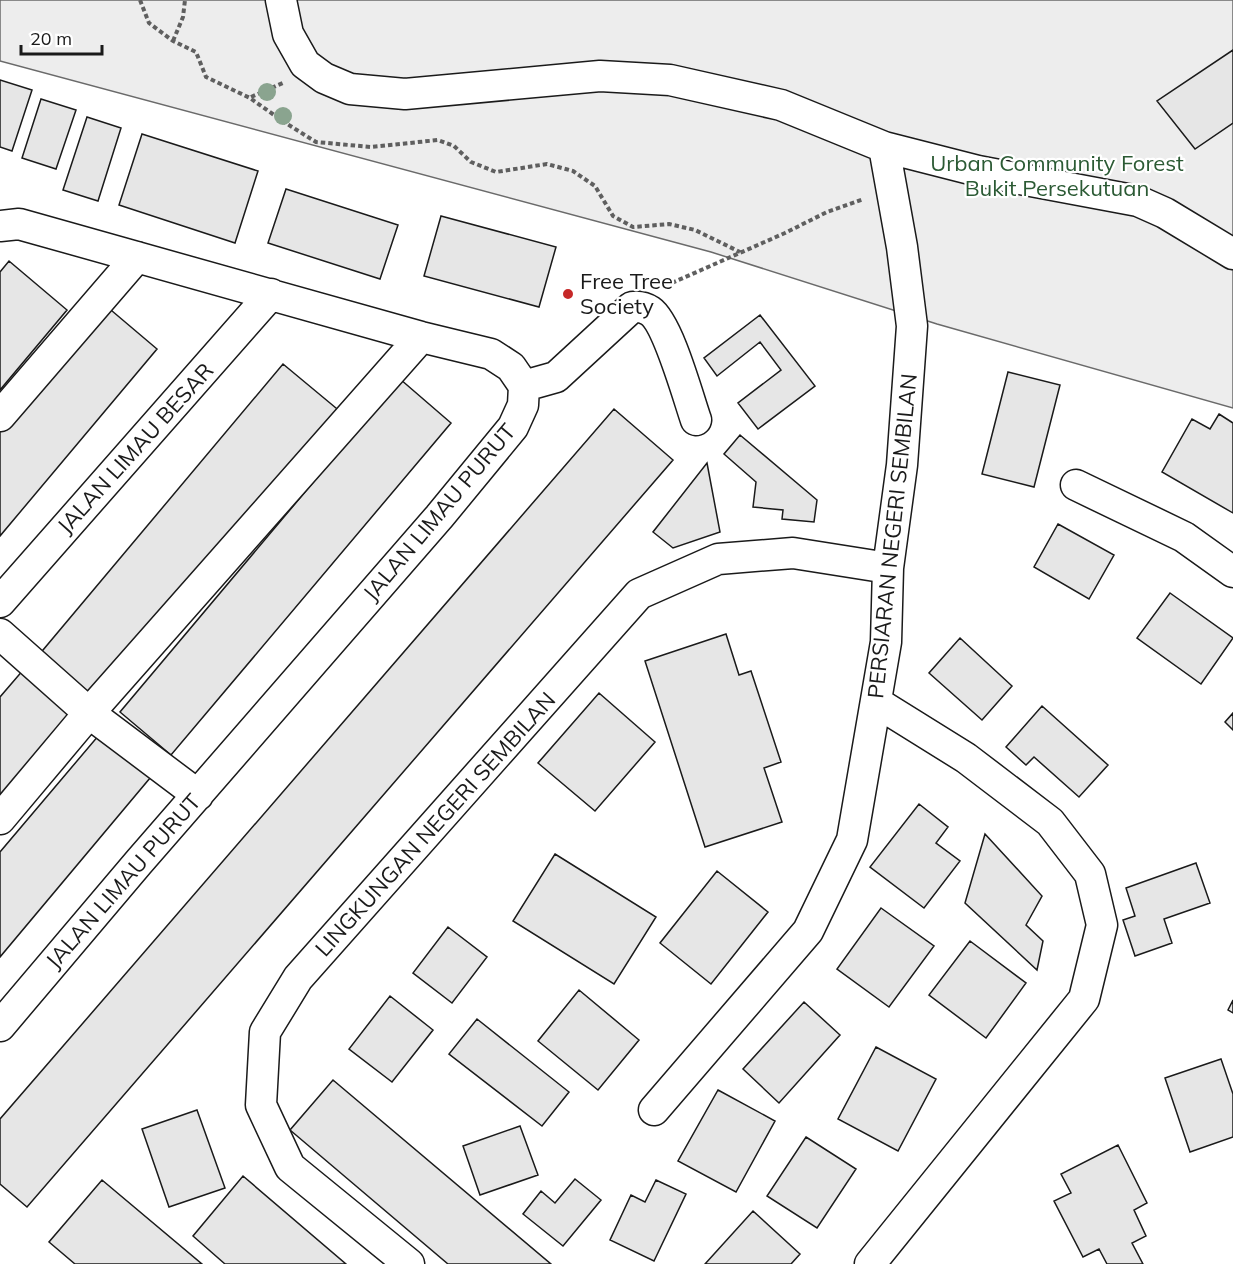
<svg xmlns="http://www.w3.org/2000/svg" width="1233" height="1264" font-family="Mulish,sans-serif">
<rect width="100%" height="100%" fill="#fff"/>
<path fill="#ededed" stroke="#6a6a6a" stroke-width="1.5" d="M0,0H1233V408L937,324L711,252L0,61Z"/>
<path fill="#e6e6e6" stroke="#1a1a1a" stroke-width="1.5" d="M1233,50V123L1195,149L1157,101Z
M0,80L32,90L12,151L0,147Z
M41,99L76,110L56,169L22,158Z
M87,117L121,128L98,201L63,190Z
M142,134L258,171L235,243L119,205Z
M286,189L398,225L380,279L268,243Z
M441,216L556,247L539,307L424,276Z
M9,261L67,310L0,390V272Z
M105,305L157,349L0,536V430Z
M760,315L815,386L758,429L738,403L781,370L760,342L717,376L704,358Z
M283,364L342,413L96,705L38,656Z
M1008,372L1060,385L1034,487L982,474Z
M400,379L451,423L171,755L120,712Z
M614,409L673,460L27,1207L0,1184V1119Z
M1219,414L1233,423V513L1162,472L1192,419L1210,429Z
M740,435L817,500L814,522L782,519L783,510L753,507L756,482L724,454Z
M707,463L720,532L673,548L653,532Z
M1058,524L1114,555L1089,599L1034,567Z
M1170,593L1233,638L1201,684L1137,638Z
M726,634L739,675L751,671L781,762L764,768L782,822L705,847L645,661Z
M960,638L1012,686L982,720L929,673Z
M24,669L78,714L0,807V697Z
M599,693L655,742L595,811L538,763Z
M1042,706L1108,765L1079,797L1034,757L1026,765L1006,747Z
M1233,713V730L1225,722Z
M99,735L150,778L0,957V852Z
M919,804L948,827L936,843L960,861L924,908L870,867Z
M985,834L1042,896L1026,925L1043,941L1037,970L965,903Z
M555,854L656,917L614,984L513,921Z
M1196,863L1210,903L1164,919L1172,943L1135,956L1123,920L1135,916L1126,888Z
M717,871L768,912L711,984L660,943Z
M881,908L934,946L889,1007L837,969Z
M448,927L487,957L452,1003L413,973Z
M970,941L1026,983L986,1038L929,995Z
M579,990L639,1040L598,1090L538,1041Z
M390,996L433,1030L392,1082L349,1049Z
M1233,1000V1013L1228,1010Z
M804,1002L840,1035L779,1103L743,1069Z
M477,1019L569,1092L542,1126L449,1054Z
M876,1047L936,1079L898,1151L838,1119Z
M1221,1059L1233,1094V1137L1190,1152L1165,1078Z
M333,1080L551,1264H448L290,1130Z
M718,1090L775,1121L736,1192L678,1161Z
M197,1110L225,1188L169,1207L142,1129Z
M520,1126L538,1175L480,1195L463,1146Z
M806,1137L856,1169L817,1228L767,1196Z
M1118,1145L1147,1203L1134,1210L1146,1236L1132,1243L1143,1264H1107L1099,1249L1083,1257L1054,1201L1071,1193L1061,1174Z
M243,1176L346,1264H225L193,1236Z
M575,1179L601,1200L563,1246L523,1214L541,1191L555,1203Z
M102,1180L202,1264H75L49,1242Z
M656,1180L686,1194L654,1261L610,1240L631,1195L645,1202Z
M753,1211L800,1254L791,1264H705Z"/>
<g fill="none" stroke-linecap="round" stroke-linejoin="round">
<defs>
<path id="minor" d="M281,0L288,34L305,64L324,78L350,89L405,94L600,76L670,80L781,105L884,147L978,171L1138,201L1165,213L1233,254
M0,226L19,224L421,337L491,354L511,367L524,386L523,405L513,427L439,517L138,863L0,1026
M524,386L556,377L632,307C639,306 644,307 650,311C668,323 688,397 696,420
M0,416L137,257
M1076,485L1184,537L1233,572
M0,602L271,294
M0,634L89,713L198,795
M0,819L89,713L421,337
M654,1110L808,931L852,840L886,642L888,568L902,465L912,326L902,247L884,147
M409,1264L290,1167L261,1105L265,1032L298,978L639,594L718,559L793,553L888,568
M870,1264L1084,999L1102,925L1090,874L1050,822L966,758L876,702"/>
</defs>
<use href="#minor" stroke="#1a1a1a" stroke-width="33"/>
<path stroke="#5f5f5f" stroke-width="4" stroke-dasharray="4.5 3" stroke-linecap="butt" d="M140,0L149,23L173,41L196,52L206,77L250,98L284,122L316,142L371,147L438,140L454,146L471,162L496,172L547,164L573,171L595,186L613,216L633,227L669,224L695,230L740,252
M173,41L183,17L185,0
M251,97L285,82
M665,286L785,233L827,212L864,199"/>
<use href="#minor" stroke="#fff" stroke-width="30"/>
</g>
<g fill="#8aa48f">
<circle cx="267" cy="92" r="9"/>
<circle cx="283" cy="116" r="9"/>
</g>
<circle fill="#c62828" stroke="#fff" stroke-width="2" cx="568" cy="294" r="6"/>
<g text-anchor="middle" stroke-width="4.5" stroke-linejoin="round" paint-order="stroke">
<g font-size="22" fill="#2b5a34" stroke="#fff">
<text x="1057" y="171">Urban Community Forest<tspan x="1057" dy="25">Bukit Persekutuan</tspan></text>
</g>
<g font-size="22" fill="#1a1a1a" stroke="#fff" text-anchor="start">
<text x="580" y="289">Free Tree<tspan x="580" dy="25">Society</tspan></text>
</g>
<g font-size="22" fill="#1a1a1a" stroke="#fff">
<text transform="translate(135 448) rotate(-48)" y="8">JALAN LIMAU BESAR</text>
<text transform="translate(439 512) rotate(-50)" y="8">JALAN LIMAU PURUT</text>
<text transform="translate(892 536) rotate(-84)" y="8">PERSIARAN NEGERI SEMBILAN</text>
<text transform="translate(435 824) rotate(-48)" y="8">LINGKUNGAN NEGERI SEMBILAN</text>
<text transform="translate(123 881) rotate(-49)" y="8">JALAN LIMAU PURUT</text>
</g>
</g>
<path d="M21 45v9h81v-9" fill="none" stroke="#1a1a1a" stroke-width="3"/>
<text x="30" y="45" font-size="18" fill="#1a1a1a" stroke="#ffffff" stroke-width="4.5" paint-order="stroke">20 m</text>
</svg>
